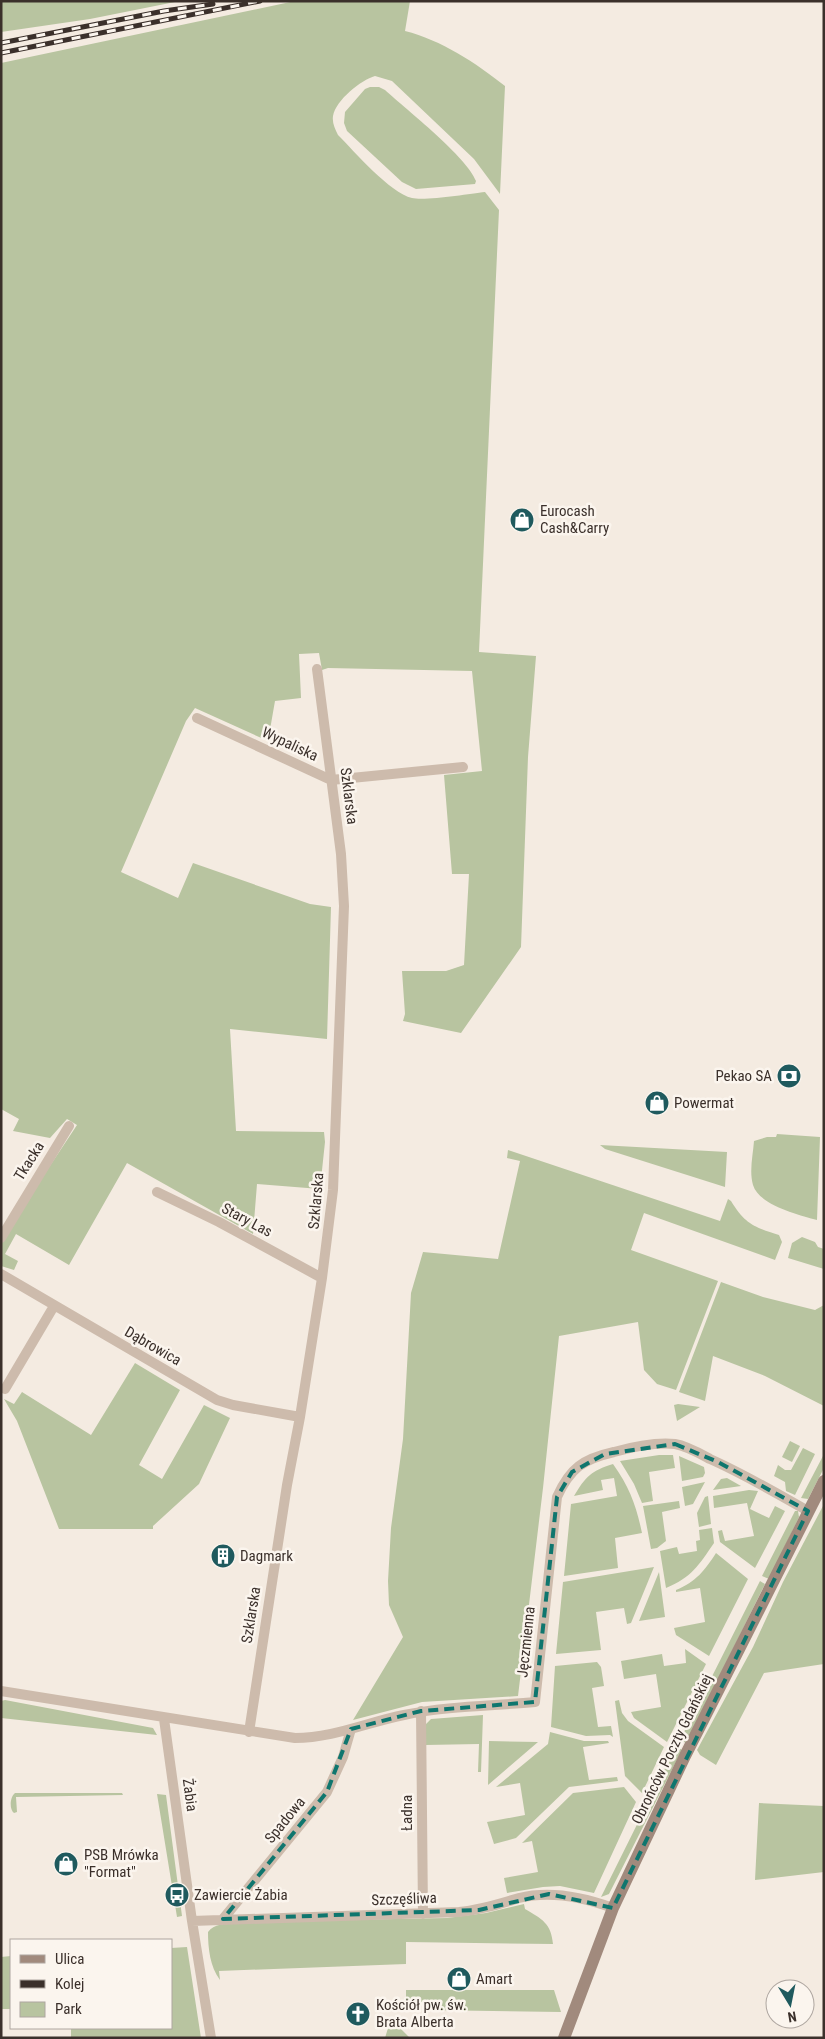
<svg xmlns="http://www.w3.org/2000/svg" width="825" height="2039" font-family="'Roboto Condensed',sans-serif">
<rect width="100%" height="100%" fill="#f4ebe1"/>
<path fill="#b8c4a0" d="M1,1H180L90,19L1,32Z
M295,1H410L405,31C441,40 476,63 505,86L500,194L474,159L392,81L375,76C361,80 336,100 333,116C332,123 335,129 338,135C354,151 390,193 412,198C425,201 469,194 485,192L499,210L479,652L536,656L528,757L521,947L461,1033L403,1021L405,1014L402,971H446L464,965L469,874H452L444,775L482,771L472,671L328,668L322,670L319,653L299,654L301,698L275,701L268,741L195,708L186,721L121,872L178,898L193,863L310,904L331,907L327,1039L230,1029L236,1131L324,1132L325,1142L320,1189L257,1184L253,1234L127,1163L69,1265L16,1234L5,1254L18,1261L14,1270L1,1266V1244L14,1220L77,1125L67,1119L50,1138L13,1131L19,1119L1,1109V63Z
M370,87H379L385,90C407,110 467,157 476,181L475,184L416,189L402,182L347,131L344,123L345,112L365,89Z
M777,1134L820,1137L817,1220C798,1215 759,1205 753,1185C749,1171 753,1155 754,1141L767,1137H776Z
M600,1145L727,1152L725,1187L605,1149Z
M508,1150L720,1221L728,1199L731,1201C745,1224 754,1227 779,1235L782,1242L775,1260L644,1213L631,1250L718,1281L676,1390L657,1384L644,1370L638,1322L559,1336L543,1488L518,1696L422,1702L353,1720L403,1637L389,1605L388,1581L391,1528L403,1439L411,1293L423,1252L498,1259L520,1161L507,1158Z
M802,1237L815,1242L818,1247L824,1249V1269L788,1258L792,1243Z
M721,1282L763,1297L815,1310L824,1305V1406L765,1376L713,1356L705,1401L679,1392Z
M135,1363L180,1390L139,1465L162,1479L204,1405L230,1418L199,1484L153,1526V1529H59L17,1421L4,1399L14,1404L22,1392L91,1435Z
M678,1404L700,1407L677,1421L674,1405Z
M790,1441L800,1446L792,1462L782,1457Z
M803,1448L815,1454L795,1495L786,1491L785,1482L774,1476L778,1465L785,1470H791Z
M824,1454V1468L808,1499L801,1498Z
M659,1455H673L675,1468L649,1472L653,1501L642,1503L634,1484L620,1461Z
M679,1456L704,1467L705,1473L703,1477L682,1481Z
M613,1464C630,1488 636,1505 642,1533L615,1538L618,1568L564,1576L571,1504L617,1496L614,1478L601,1480L603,1490L574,1496C586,1476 591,1471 613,1464Z
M727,1478L741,1486L713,1490L721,1479Z
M705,1482L693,1504L685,1506L682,1487Z
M749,1490L758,1491L750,1509L769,1518L775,1506L785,1511L755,1568L720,1542L718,1531L722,1530L725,1541L754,1536L747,1503L714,1508L713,1496Z
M708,1496L711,1524L699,1527L697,1513L705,1497Z
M679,1501L680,1508L662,1512L666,1541L657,1548L651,1549L643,1506Z
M824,1504V1664L764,1673L716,1765L700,1755L697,1750L753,1647L783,1582Z
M795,1511H798L799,1517L769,1579L762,1576Z
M712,1528L714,1543C699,1565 691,1578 666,1588L660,1551L677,1547L679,1554L697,1551L696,1541L700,1540L699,1530Z
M716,1553L748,1579L709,1656L676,1635L674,1628L705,1622L700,1588L676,1592V1590C696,1582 705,1570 716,1553Z
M654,1567L631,1623L627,1624L624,1608L596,1612L601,1650L556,1654L563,1582Z
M659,1572L665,1617L639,1621Z
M760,1581L765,1584L686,1743L680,1740Z
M685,1649L706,1664L667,1742L634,1718L631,1712L661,1707L656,1674L624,1679L621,1661L662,1654L664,1666L686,1663Z
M597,1662L601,1667L604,1686L592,1688L598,1727L611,1726L613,1737L610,1735L586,1736L551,1727L555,1666Z
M5,1700L153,1728L157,1735L1,1718V1701Z
M619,1700L622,1713L628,1721L664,1747L642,1793L625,1776L615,1701Z
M483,1715L481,1772H478L479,1744L425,1745L426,1724L431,1719Z
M550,1732L584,1741H608L609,1743L583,1747L589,1780L617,1777L618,1781L569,1787L516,1838L494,1844L487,1822L525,1815L520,1783L496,1787L548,1744Z
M489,1741L538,1742L488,1785Z
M676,1746L682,1750L609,1894L601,1897Z
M624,1787L636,1802L594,1893L560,1886L543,1887L507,1893L504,1878L538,1872L532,1841L522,1843L573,1793Z
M15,1793H122L123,1795L16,1797L17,1812L14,1813C9,1809 10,1797 15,1793Z
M157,1794L166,1795L182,1916L177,1917Z
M759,1803L824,1806V1872L755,1880Z
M524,1904L525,1909C542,1919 551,1923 553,1944L406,1942V1964L219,1971L220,1980C210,1967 208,1948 208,1932C214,1924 225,1924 235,1922L447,1918L486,1913Z
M187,1947L201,2038H71V2028H171V1948Z
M11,1956V2009H1V1957Z
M406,1990H554L561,2012L425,2010V2004H406Z
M388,2028H400L410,2038H385Z"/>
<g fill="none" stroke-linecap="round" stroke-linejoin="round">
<path stroke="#cdbbac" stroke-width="10" d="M197,718L331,780L463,767
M157,1192L219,1222L322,1278
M1,1238L69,1126
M1,1274L217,1400L233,1405L300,1417
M5,1389L54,1306
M1,1691L295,1738C333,1738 368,1722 404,1715C447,1706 492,1706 535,1702L557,1497C570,1468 583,1459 614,1452C632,1447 656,1442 675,1444C687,1446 699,1453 710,1459C744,1474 776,1493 808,1511
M421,1711L423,1914
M164,1719L192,1921L211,2038
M249,1732L287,1485L300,1417L322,1278L333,1190L344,906L341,854L317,669
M223,1919L327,1792L343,1757L351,1729
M192,1921L459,1912C481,1910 499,1904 519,1898C551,1890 583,1897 613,1908"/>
<path stroke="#a18a7d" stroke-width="12" d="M564,2038L613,1908L685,1756L824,1481"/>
<defs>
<path id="rail" d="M1,43L164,11L213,4
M1,53L260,1"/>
</defs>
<use href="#rail" stroke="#3b302b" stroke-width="5"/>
<use href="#rail" stroke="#fbf5ee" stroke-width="3" stroke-dasharray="9" stroke-linecap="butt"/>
</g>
<path fill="none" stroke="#0f766e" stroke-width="4" stroke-dasharray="10 6" stroke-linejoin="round" d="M675,1444L718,1462L808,1511L613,1908L549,1894L479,1910L223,1919L327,1792L351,1729L421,1711L535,1702L557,1497L572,1472L605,1454Z"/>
<defs>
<symbol id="shop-disc" viewBox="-11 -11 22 22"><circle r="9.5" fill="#1f5a5e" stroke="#fbf5ee"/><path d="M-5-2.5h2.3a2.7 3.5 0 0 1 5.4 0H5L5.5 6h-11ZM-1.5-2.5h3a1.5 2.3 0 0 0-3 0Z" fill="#fff"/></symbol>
<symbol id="bank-disc" viewBox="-11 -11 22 22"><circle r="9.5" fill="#1f5a5e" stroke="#fbf5ee"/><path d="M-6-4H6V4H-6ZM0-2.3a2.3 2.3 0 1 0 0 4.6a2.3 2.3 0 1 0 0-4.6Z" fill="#fff"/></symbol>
<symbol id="building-disc" viewBox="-11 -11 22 22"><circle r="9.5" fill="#1f5a5e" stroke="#fbf5ee"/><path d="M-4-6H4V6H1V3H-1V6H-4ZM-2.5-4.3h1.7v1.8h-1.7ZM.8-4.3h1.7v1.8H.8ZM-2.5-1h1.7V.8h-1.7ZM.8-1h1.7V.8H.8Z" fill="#fff"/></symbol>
<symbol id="bus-disc" viewBox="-11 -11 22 22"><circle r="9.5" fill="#1f5a5e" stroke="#fbf5ee"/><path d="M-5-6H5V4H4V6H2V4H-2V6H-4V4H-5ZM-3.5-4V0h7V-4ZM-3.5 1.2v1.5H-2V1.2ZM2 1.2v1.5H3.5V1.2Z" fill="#fff"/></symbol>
<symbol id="church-disc" viewBox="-11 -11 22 22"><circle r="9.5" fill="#1f5a5e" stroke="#fbf5ee"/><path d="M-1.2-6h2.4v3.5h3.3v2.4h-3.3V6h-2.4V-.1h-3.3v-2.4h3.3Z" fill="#fff"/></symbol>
</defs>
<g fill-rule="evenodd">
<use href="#shop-disc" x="508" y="506" width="28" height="28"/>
<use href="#bank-disc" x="775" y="1062" width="28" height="28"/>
<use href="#shop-disc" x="643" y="1089" width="28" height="28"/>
<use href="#building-disc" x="209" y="1542" width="28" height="28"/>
<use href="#shop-disc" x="52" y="1850" width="28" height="28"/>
<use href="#bus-disc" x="163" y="1881" width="28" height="28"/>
<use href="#shop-disc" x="445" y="1965" width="28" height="28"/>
<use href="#church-disc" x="344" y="2000" width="28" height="28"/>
</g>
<g text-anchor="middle" stroke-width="5" stroke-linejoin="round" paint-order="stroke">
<g font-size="15" fill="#3b302b" stroke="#fbf5ee" text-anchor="start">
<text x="540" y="516">Eurocash<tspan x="540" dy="17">Cash&amp;Carry</tspan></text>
<text x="772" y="1081" text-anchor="end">Pekao SA</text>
<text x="674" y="1108">Powermat</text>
<text x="240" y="1561">Dagmark</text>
<text x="84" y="1860">PSB Mrówka<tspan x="84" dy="17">"Format"</tspan></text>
<text x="194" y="1900">Zawiercie Żabia</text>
<text x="476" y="1984">Amart</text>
<text x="376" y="2010">Kościół pw. św.<tspan x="376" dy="17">Brata Alberta</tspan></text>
</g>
<g font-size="15" fill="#3b302b" stroke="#fbf5ee">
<text transform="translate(290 744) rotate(25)" y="5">Wypaliska</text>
<text transform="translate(349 796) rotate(83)" y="5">Szklarska</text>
<text transform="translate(29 1161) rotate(-58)" y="5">Tkacka</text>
<text transform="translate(316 1201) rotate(-85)" y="5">Szklarska</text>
<text transform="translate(247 1220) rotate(28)" y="5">Stary Las</text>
<text transform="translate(153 1346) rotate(30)" y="5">Dąbrowica</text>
<text transform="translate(251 1615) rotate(-81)" y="5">Szklarska</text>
<text transform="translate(526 1642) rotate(-84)" y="5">Jęczmienna</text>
<text transform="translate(672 1749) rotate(-64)" y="5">Obrońców Poczty Gdańskiej</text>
<text transform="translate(190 1795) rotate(82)" y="5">Żabia</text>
<text transform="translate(407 1813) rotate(-90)" y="5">Ładna</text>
<text transform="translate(285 1820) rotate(-51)" y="5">Spadowa</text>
<text transform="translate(404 1899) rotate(-2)" y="5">Szczęśliwa</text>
</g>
</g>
<rect width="825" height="2039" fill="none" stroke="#3b302b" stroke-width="5"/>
<rect x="10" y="1939" width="162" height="90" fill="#fbf5ee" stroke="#aea6a0"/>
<rect x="20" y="1955" width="25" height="8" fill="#a18a7d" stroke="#aea6a0"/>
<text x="55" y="1964" font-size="15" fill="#3b302b">Ulica</text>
<rect x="20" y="1980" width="25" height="8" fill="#3b302b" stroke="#aea6a0"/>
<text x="55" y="1989" font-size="15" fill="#3b302b">Kolej</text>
<rect x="20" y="2002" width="25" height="15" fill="#b8c4a0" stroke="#aea6a0"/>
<text x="55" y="2014" font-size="15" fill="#3b302b">Park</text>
<g transform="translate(790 2004) rotate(170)"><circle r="24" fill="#fbf5ee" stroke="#aea6a0"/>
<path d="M0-4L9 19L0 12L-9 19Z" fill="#1f5a5e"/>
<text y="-8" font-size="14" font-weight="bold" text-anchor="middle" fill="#3b302b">N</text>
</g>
</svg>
